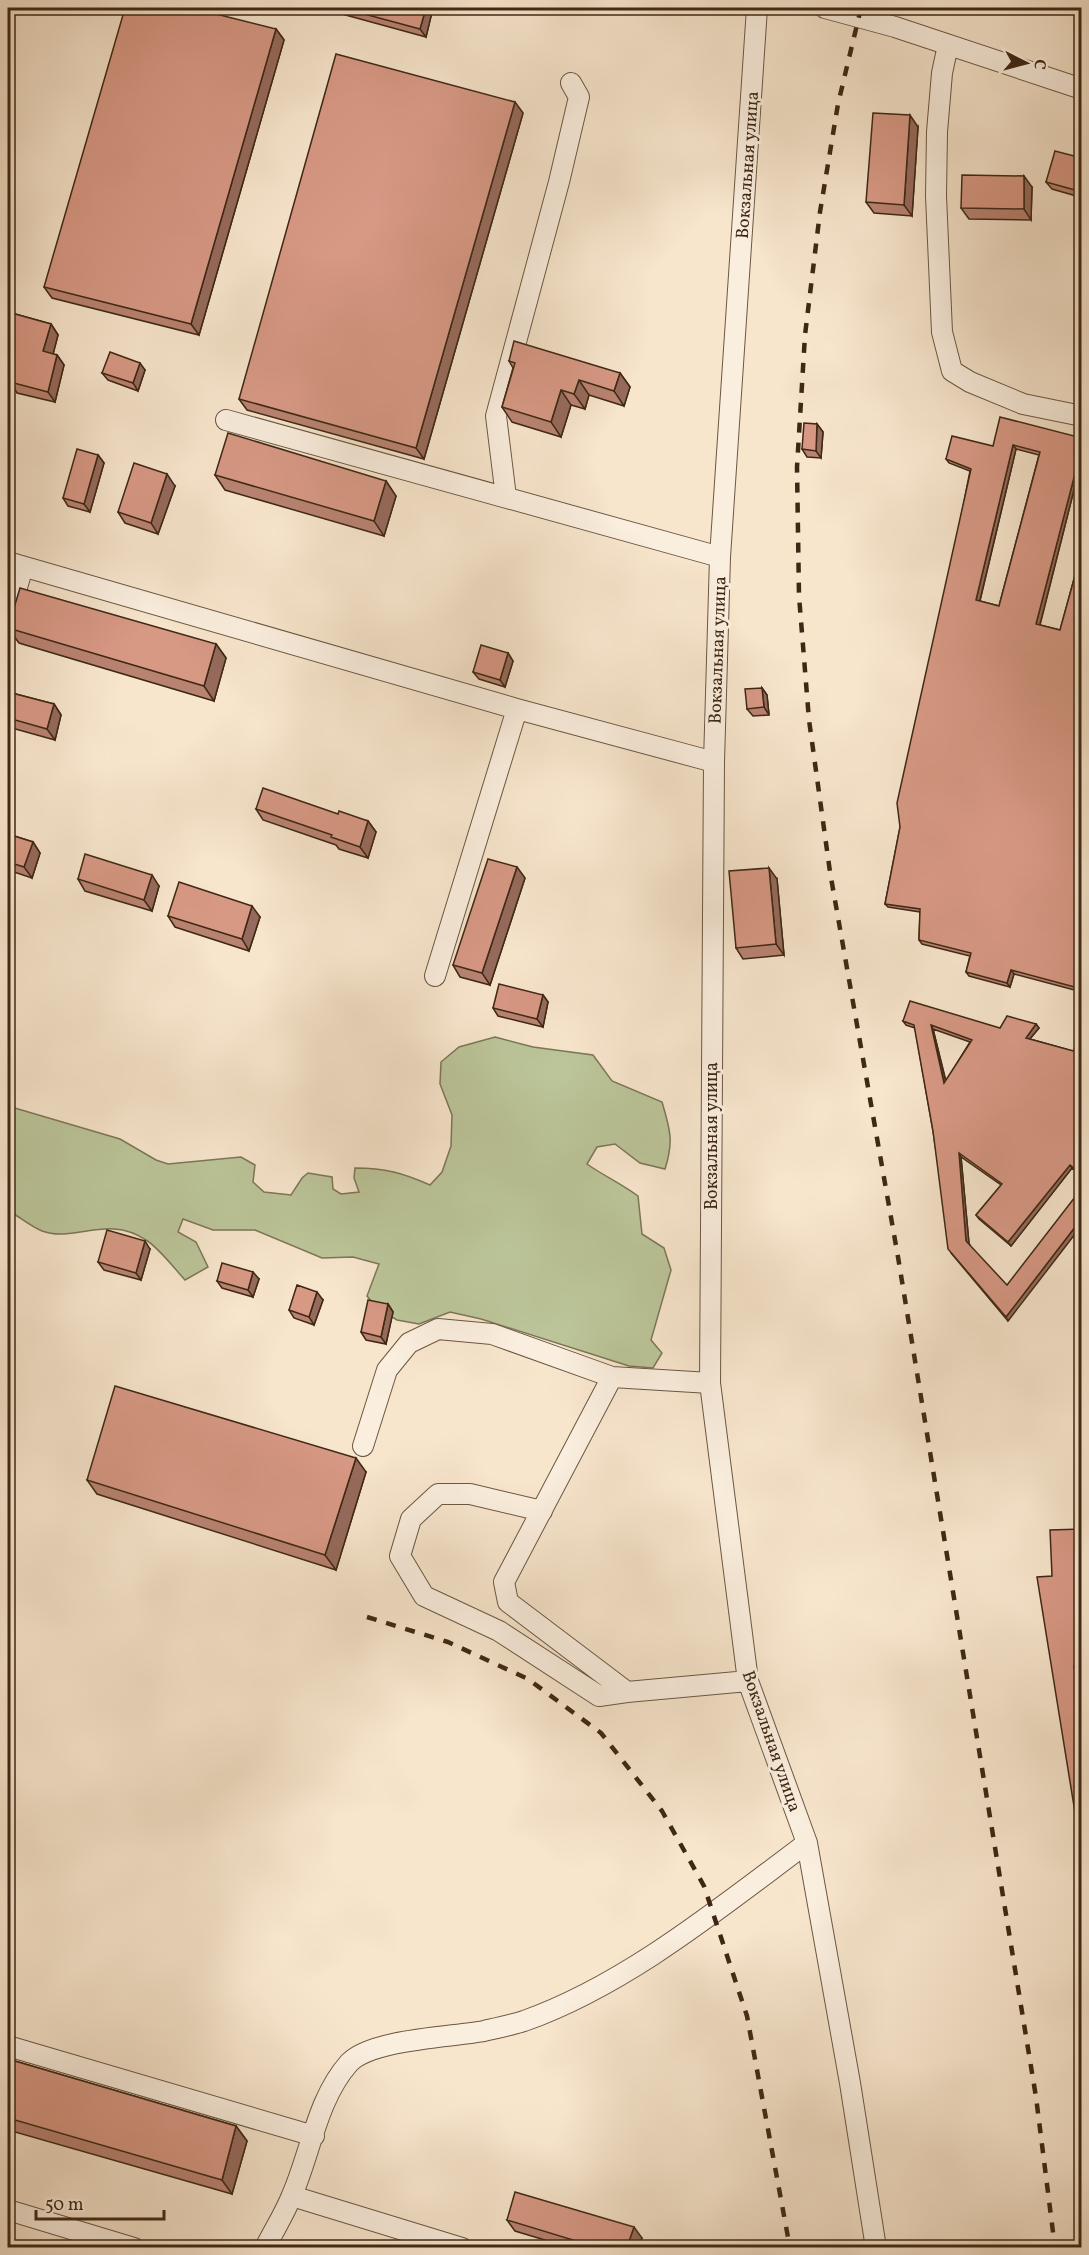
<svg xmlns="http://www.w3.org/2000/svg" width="1089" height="2255" font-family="Vollkorn,serif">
<rect width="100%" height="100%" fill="#f7e5cc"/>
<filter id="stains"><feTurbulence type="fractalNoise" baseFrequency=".00333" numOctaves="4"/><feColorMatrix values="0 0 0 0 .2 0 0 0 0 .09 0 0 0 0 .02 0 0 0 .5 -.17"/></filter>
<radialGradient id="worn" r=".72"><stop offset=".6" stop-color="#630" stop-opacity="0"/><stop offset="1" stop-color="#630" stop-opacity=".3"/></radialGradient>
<path fill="#bbc599" stroke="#7c7657" stroke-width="1.5" d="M495,1037L533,1047L593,1055L612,1081L662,1102C670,1129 674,1141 665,1169L640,1163L615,1144L597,1147L587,1164C604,1176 622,1184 638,1196L642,1234L664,1248L671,1270L651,1340L662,1353L653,1368L629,1366L481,1319L450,1312L419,1324L397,1320L377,1308L367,1296L379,1264L353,1257L322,1258L255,1230H213L183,1219L178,1232L196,1242L208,1267L185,1280C174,1268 159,1248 146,1240C108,1214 74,1243 42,1231C32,1227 22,1219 14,1214L8,1215V1106L120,1139L156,1160L168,1164L241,1157L255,1165L253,1182L264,1192L291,1195L302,1178L308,1173L332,1177L333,1189L341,1194L359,1192L354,1178L355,1168C385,1168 403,1173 430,1185L442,1172L451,1146L452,1115L440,1084L441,1062L459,1047Z"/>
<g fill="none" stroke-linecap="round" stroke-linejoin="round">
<defs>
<path id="minor" d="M757,8L720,557L714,762L710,1383L748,1681L807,1843L850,2083L876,2248
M825,8L895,27L1082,89
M948,45L942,73L937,132L936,196L942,332L952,371L970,382L1023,404L1082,416
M226,420L720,557
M506,497L496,416L559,182L579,97L571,83
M8,562L517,709L714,762
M8,618L23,567
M435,976L517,709
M612,1377L504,1582L508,1602L627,1692L748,1681
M363,1446L387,1370L409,1343L438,1329L492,1334L612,1377L710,1383
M542,1511L470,1494H438L411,1519L400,1556L424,1596L499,1631L599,1696L627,1692
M8,2046L314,2136
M292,2196L462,2248
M8,2210L134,2248
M265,2248C274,2230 285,2213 292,2195C311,2152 317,2099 349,2063C371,2039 453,2037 484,2031C497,2028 511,2025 524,2021C626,1985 721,1907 807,1843"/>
</defs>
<use href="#minor" stroke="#6c5743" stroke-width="22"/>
<use href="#minor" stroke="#faeede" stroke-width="20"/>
<path stroke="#3e2815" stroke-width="4.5" stroke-dasharray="10 10" stroke-linecap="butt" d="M861,8L838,104L820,212L805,335L797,467L799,596L809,720L830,872L898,1257L1036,2097L1055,2248
M367,1617L448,1642L528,1679L601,1733L662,1811L704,1886L747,2016L790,2248"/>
</g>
<path fill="#b98372" stroke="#3e2815" stroke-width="1.5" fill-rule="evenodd" d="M320,8H433L426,37Z
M276,29L284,40L199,335L52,298L44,287Z
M523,113L424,459L247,410L239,399Z
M918,127L912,216L874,213L866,202Z
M1082,158V193L1080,197L1052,189L1046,182Z
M1032,187L1031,220L969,219L961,208Z
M8,312L51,324L58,335L53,354L57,355L64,365L55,402L17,393L10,381H8Z
M509,361L620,373L630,387L624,406L589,395L585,409L571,405L561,437L512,422L502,407L513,368Z
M145,370L138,391L108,380L102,373Z
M817,424L823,432L821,458L807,457L802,449Z
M1082,438V466H1080L1040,625L1060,630L1082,550V992L1014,974L1010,987L969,976L966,972L970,956L922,944L919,940L920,912L888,907L885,904L970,471L949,463L946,459L993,446ZM1016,449L1039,455L999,606L980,601Z
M98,455L104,463L90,512L68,506L63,498Z
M215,475L386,481L396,496L384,536L225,490Z
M175,486L158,534L125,523L118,512Z
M8,628L216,644L226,658L214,701L19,643Z
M508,653L513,661L505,687L479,679L473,672Z
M762,688L767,695L769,715L753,716L747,709Z
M8,692L54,704L61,715L55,740L8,727Z
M256,809L338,814L368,821L376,832L368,858L339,849L336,845L263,820Z
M8,834L33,842L40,853L32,878L8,870Z
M525,878L490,985L460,977L453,965Z
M78,879L159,886L152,911L85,891Z
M777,879L784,955L743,959L736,948Z
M168,916L260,917L249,951L175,927Z
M543,995L548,1002L543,1027L498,1016L493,1008Z
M903,1021L1000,1028L1036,1024L1039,1028L1030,1039L1073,1051L1082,1038V1176L1072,1168L1011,1246L979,1219L976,1215L1001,1185L961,1157L969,1243L1008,1321L951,1253L933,1131L915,1028L906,1025ZM933,1029L970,1042L946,1081Z
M150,1249L141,1280L104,1270L98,1262Z
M259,1279L253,1297L222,1288L217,1281Z
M323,1300L314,1325L294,1318L289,1310Z
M388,1304L393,1312L386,1344L366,1340L361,1332Z
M366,1472L336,1570L97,1494L87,1480Z
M1082,1529V1669L1077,1670L1082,1699V1856L1052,1576Z
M8,2059L236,2126L247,2141L232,2194L8,2130Z
M507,2220L642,2238L638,2247H568L515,2231Z"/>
<path fill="#966a5c" stroke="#3e2815" stroke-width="1.5" d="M426,8H433L426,37L420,29Z
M276,29L284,40L199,335L191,324Z
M515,102L523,113L424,459L416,448Z
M910,115L918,127L912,216L904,205Z
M1082,166V193L1080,197L1075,190Z
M1024,176L1032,187L1031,220L1024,209Z
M51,324L58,335L51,362L43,351Z
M57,355L64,365L55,402L48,392Z
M140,363L145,370L138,391L133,383Z
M620,373L630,387L624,406L614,391Z
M579,380L589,395L585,409L574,394Z
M561,390L571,405L561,437L551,422Z
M817,424L823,432L821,458L816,451Z
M1013,445L1016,449L979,604L976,600Z
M98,455L104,463L90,512L84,504Z
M1078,462L1080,466L1039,628L1036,624Z
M167,474L175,486L158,534L151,523Z
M386,481L396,496L384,536L374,521Z
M8,492L12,498L8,512Z
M216,644L226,658L214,701L204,686Z
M508,653L513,661L505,687L500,680Z
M762,688L767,695L769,715L764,707Z
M54,704L61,715L55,740L47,729Z
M368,821L376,832L368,858L360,847Z
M33,842L40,853L32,878L24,867Z
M517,867L525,878L490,985L482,973Z
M769,868L777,879L784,955L776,944Z
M152,875L159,886L152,911L144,900Z
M252,906L260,917L249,951L242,939Z
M1011,970L1014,974L1010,987L1007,983Z
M543,995L548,1002L543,1027L537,1019Z
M1036,1024L1039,1028L1028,1041L1026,1038Z
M931,1025L933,1029L947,1087L944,1083Z
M959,1153L961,1157L969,1244L966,1241Z
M1070,1165L1072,1168L1011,1246L1008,1242Z
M1082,1218V1225L1008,1321L1006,1317Z
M145,1241L150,1249L141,1280L136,1273Z
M253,1272L259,1279L253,1297L248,1290Z
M317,1292L323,1300L314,1325L309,1317Z
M388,1304L393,1312L386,1344L381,1337Z
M356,1458L366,1472L336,1570L325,1555Z
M1074,1666L1077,1670L1082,1699V1711Z
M236,2126L247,2141L232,2194L222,2180Z
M634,2227L642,2238L638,2247H627Z"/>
<path fill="#d79884" stroke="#3e2815" stroke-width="1.5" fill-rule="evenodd" d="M125,8H192L276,29L191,324L44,287Z
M342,8H426L420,29Z
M336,54L515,102L416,448L239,399Z
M873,113L910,115L904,205L866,202Z
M1055,151L1082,158V166L1075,190L1046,182Z
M962,175L1024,176V209L961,208Z
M8,312L51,324L43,351L57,355L48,392L10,382L12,373L8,372Z
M514,341L620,373L614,391L579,380L574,394L561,390L551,422L502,407L515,363L509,361Z
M110,352L140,363L133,383L102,373Z
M1000,417L1082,438V463L1078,462L1036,624L1060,630L1082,550V989L1011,970L1007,983L966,972L971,953L919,940L920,909L885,904L900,827L897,803L971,469L946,459L952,436L993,446ZM1013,445L1040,452L999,606L976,600Z
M804,423L817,424L816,451L802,449Z
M228,433L386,481L374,521L215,475Z
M77,449L98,455L84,504L63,498Z
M134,463L167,474L151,523L118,512Z
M20,588L216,644L204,686L8,628Z
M481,645L508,653L500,680L473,672Z
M762,688L764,707L747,709L745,689Z
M8,692L54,704L47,729L8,718Z
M263,788L338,814L339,811L368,821L360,847L331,837L332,835L256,809Z
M8,834L33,842L24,867L8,862Z
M85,854L152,875L144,900L78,879Z
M488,859L517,867L482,973L453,965Z
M769,868L776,944L736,948L729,871Z
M179,882L252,906L242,939L168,916Z
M499,984L543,995L537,1019L493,1008Z
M910,1001L1000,1028L1007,1016L1036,1024L1026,1038L1073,1051L1082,1038V1174L1070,1165L1008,1242L976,1215L1002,1184L959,1153L966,1241L1007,1285L1082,1188V1218L1006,1317L948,1249L933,1131L914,1025L903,1021ZM931,1025L972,1040L944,1083Z
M107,1230L145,1241L136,1273L98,1262Z
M222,1263L253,1272L248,1290L217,1281Z
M297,1285L317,1292L309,1317L289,1310Z
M368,1300L388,1304L381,1337L361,1332Z
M115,1386L356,1458L325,1555L87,1480Z
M1082,1529V1665L1074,1666L1082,1711V1856L1037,1577L1052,1576L1050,1530Z
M8,2059L236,2126L222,2180L8,2118Z
M515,2192L634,2227L627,2247H596L507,2220Z"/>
<g text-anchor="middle" stroke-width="6" stroke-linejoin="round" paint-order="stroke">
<g font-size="18" fill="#3e2815" stroke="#faeede">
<text transform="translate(747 165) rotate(-86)" y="6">Вокзальная улица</text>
<text transform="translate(717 650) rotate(-88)" y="6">Вокзальная улица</text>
<text transform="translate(711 1136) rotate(-90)" y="6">Вокзальная улица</text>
<text transform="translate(772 1741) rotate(71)" y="6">Вокзальная улица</text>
</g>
</g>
<rect width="1089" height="2255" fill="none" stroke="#f7e5cc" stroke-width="30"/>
<rect x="9" y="9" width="1071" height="2237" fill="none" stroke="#3e2815" stroke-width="3"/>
<rect x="15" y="15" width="1059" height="2225" fill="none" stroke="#3e2815" stroke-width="1.5"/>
<g transform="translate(1026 63) rotate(96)" stroke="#faeede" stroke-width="4.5" paint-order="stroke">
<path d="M0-4.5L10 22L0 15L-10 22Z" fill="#3e2815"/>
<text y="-9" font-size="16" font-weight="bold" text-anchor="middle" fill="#3e2815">С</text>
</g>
<path d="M36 2210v9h128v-9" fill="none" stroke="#3e2815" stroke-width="3"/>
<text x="45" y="2210" font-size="18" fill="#3e2815" stroke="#faeede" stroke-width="4.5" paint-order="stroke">50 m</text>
<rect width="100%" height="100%" filter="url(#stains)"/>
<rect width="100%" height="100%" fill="url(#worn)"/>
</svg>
